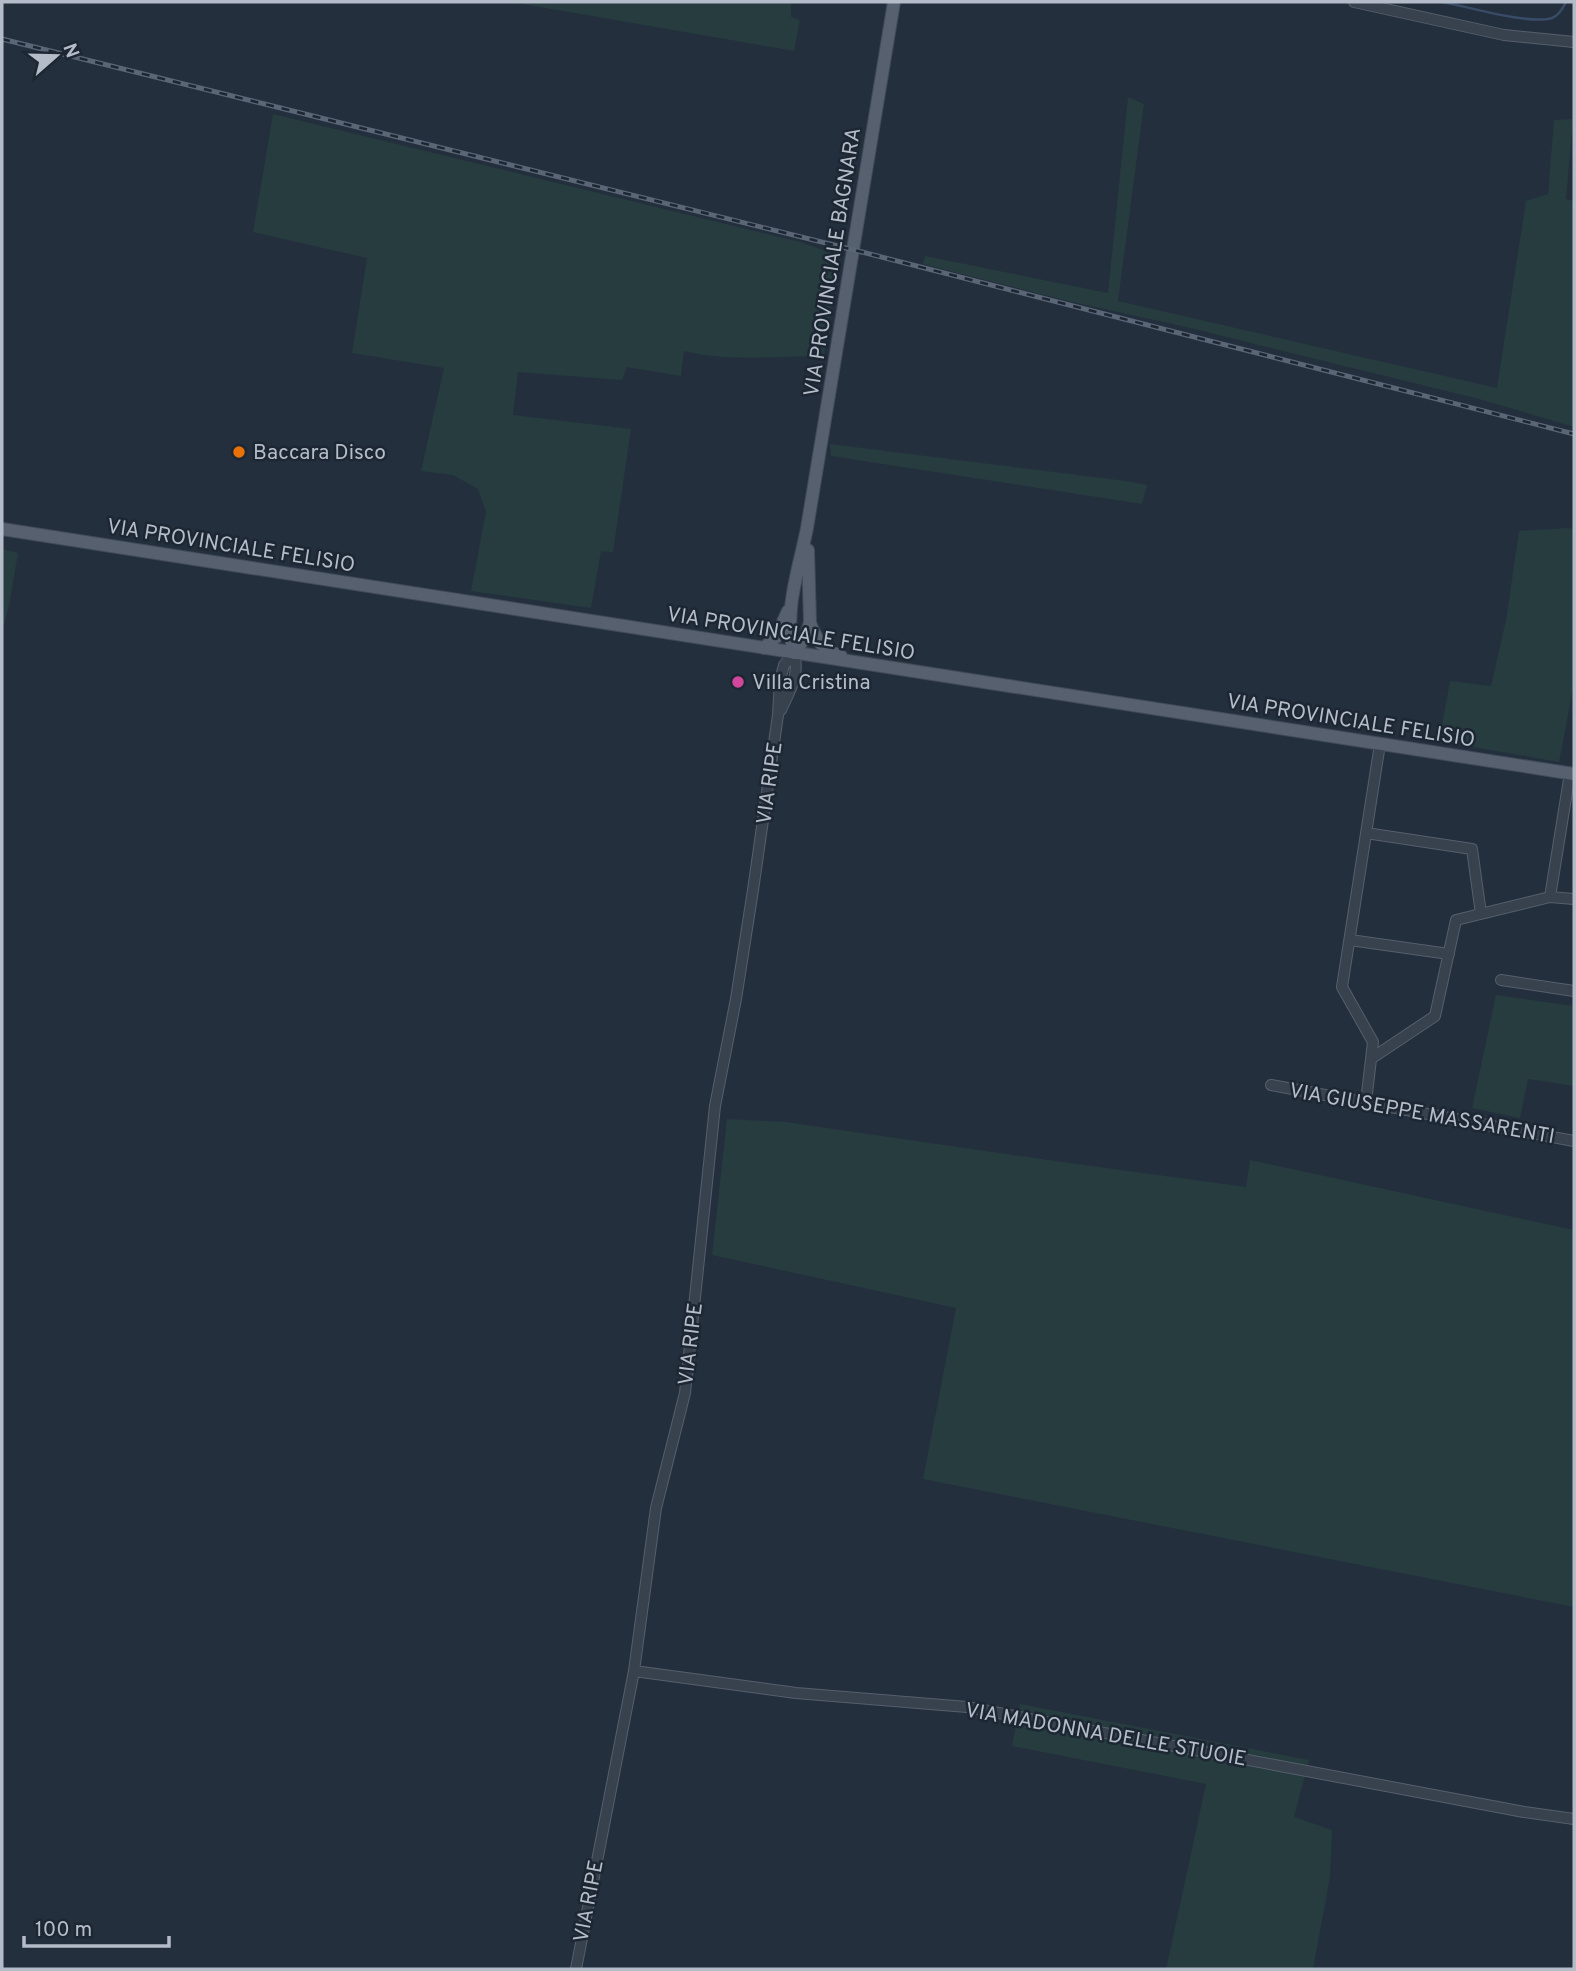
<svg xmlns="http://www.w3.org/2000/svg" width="1576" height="1971" font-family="Overpass,sans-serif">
<rect width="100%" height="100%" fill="#242f3e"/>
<path fill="#263c3f" d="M511,2H784L791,4V17L800,20L794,51Z
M1128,97L1144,104L1118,301L1497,388L1526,201L1548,194L1554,120L1573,119L1566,199L1574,201V427L1483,400L1182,326L1068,301L923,264L925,256L1108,293Z
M273,114L800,242L838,255L824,356C779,356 727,362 684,351L681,376L627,367L622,380L518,372L513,415L631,429L613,552L601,551L591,608L471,591L486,512L478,489L453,475L421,471L444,368L352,353L367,258L253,232Z
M830,444L1126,481L1147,485L1142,504L831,456Z
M1567,528L1574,529V684L1559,762L1439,741L1450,681L1491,686L1506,620L1519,531Z
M2,549L18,553L10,601L2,633Z
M1496,995L1574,1006V1086L1528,1079L1520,1118L1472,1108Z
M727,1119L786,1122L1048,1160L1246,1187L1250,1160L1574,1230V1607L923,1479L956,1308L712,1255Z
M1020,1704L1309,1760L1294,1817L1332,1830L1330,1877L1313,1969H1166L1206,1784L1012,1746Z"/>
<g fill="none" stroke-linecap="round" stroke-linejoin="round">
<path stroke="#394c67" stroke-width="2.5" d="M1443,2C1468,7 1530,25 1552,18C1558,16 1563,8 1566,2"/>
<defs>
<path id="minor" d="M1354,2L1504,35L1574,42
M781,710C790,690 800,676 794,653
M1366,833L1472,849L1481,914
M1550,897L1570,773
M1350,940L1449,954
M1501,980L1574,991
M1372,1058L1435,1016L1456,920L1550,897L1574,899
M1271,1085L1574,1141
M1366,1102L1373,1042L1342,987L1380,744
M634,1671L796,1693L967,1707L1524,1812L1574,1819
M576,1969L634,1671L656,1508L685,1393L715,1106L736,999L753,890L778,715L780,680L784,665L794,653"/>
<path id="major" d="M2,529L1574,774
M810,623C816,639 823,651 841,656
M764,648L776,637L788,611
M794,653C783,612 799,569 807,528L894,2
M794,653L806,636L810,622L808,550"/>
</defs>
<use href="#minor" stroke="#565f6c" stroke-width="12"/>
<use href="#major" stroke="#414a57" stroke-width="14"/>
<use href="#minor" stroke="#38414e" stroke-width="10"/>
<use href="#major" stroke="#56606e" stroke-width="12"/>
<defs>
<path id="rail" d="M2,39L854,250L1574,434"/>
</defs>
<use href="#rail" stroke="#5a6575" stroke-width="5"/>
<use href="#rail" stroke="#1d2633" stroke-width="2.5" stroke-dasharray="8" stroke-linecap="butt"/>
</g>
<circle fill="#e8710a" stroke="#1d2633" stroke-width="2.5" cx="239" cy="452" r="7"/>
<circle fill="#d1479c" stroke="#1d2633" stroke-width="2.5" cx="738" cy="682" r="7"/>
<g text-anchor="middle" stroke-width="5" stroke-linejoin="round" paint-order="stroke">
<g font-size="21" fill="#b4bcc9" stroke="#1d2633">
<text transform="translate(832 262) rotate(-81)" y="7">VIA PROVINCIALE BAGNARA</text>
<text transform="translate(231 545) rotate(9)" y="7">VIA PROVINCIALE FELISIO</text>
<text transform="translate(791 633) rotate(9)" y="7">VIA PROVINCIALE FELISIO</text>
<text transform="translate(1351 720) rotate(9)" y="7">VIA PROVINCIALE FELISIO</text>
<text transform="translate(769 783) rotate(-82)" y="7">VIA RIPE</text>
<text transform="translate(1422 1113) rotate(10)" y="7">VIA GIUSEPPE MASSARENTI</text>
<text transform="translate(690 1344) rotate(-83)" y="7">VIA RIPE</text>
<text transform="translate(1106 1734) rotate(10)" y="7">VIA MADONNA DELLE STUOIE</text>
<text transform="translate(588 1901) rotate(-79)" y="7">VIA RIPE</text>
</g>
<g font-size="21" fill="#b4bcc9" stroke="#1d2633" text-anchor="start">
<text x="253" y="459">Baccara Disco</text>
<text x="752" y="689">Villa Cristina</text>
</g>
</g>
<rect width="1576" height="1971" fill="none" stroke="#b4bcc9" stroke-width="7"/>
<g transform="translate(56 56) rotate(70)" stroke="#1d2633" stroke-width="5" paint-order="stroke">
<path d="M0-5L12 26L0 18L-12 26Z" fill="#b4bcc9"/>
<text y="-10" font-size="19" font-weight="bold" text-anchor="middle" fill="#b4bcc9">N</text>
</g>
<path d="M24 1936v10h145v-10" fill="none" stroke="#b4bcc9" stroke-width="3.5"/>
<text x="35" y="1936" font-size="21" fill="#b4bcc9" stroke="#1d2633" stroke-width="5" paint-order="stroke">100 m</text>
</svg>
